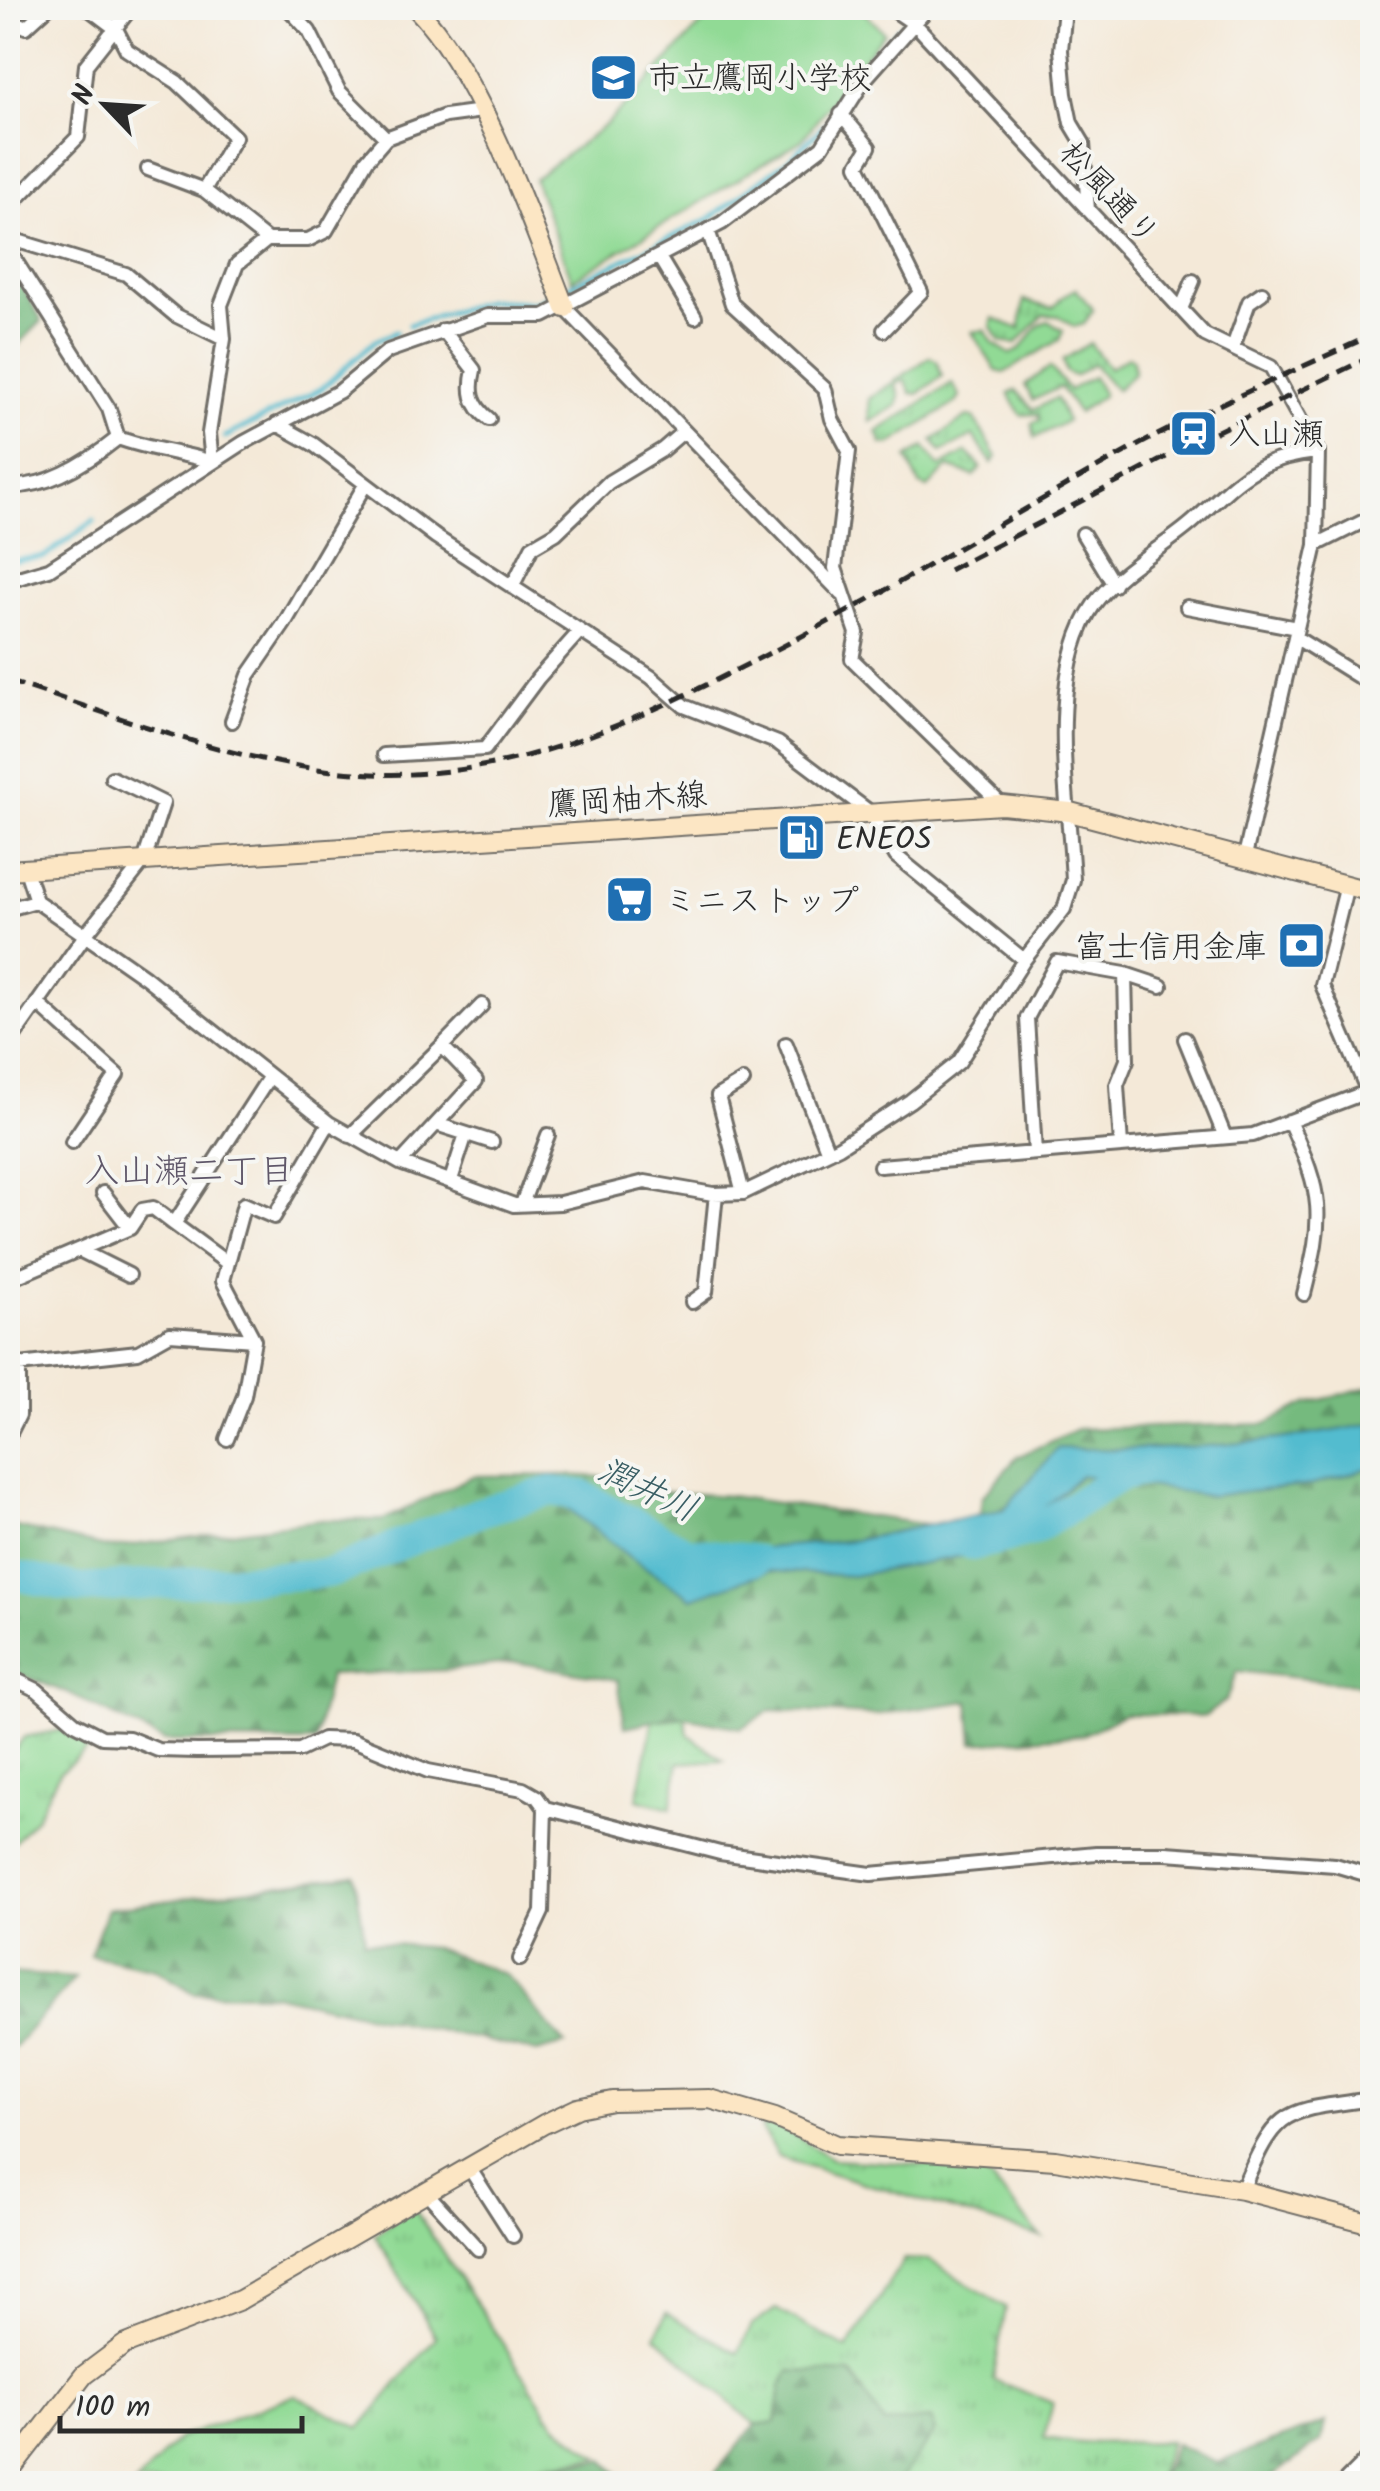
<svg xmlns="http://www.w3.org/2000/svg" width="1380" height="2491" font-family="Kalam,'Klee One',sans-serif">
<defs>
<pattern id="grass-tufts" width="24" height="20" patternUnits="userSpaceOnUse" patternTransform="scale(2.5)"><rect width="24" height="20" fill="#91da95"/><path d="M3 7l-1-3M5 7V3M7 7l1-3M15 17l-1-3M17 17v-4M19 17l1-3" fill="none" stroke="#7dbb81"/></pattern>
<pattern id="forest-firs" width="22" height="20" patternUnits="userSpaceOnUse" patternTransform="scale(2.5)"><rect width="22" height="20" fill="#74ba7e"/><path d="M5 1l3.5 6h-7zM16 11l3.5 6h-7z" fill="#5f9767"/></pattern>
</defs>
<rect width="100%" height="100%" fill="#f6f6f2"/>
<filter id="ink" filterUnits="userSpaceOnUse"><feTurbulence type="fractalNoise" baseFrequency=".01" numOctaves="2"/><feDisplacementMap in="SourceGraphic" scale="20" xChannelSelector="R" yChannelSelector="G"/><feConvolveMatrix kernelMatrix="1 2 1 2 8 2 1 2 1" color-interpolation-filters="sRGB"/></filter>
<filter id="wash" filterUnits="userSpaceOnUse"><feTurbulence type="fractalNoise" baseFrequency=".0048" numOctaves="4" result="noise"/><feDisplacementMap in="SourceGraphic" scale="40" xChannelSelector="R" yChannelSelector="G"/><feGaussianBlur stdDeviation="2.25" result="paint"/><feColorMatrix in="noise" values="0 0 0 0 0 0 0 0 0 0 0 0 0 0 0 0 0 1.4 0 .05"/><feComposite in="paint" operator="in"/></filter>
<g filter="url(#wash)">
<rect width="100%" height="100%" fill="#f4e9d8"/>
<path fill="url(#grass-tufts)" stroke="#5e8260" stroke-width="2.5" d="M1076,289L1093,310L1084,324L1074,327L1058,316L1043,315L1016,344L1000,341L991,326L993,318L1020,329L1024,300C1071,316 1043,303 1076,289Z
M1048,321L1063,331L1059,340L1004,373L996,371L972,332L985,330L993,343L1010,354C1030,348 1030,325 1048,321Z
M1090,343L1109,368L1129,356L1133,360L1134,373L1116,390L1093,364L1074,376L1066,372L1063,360Z
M930,357L937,361L942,376L918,394L911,393L905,380L895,385L900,395L898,405L870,422L869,399Z
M1050,367L1069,390L1093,377L1103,395L1078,413L1060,387L1033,400L1025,385Z
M952,383L960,396L957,402L889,445L882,444L877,432Z
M1016,390L1033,410L1056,398L1067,421L1035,438L1032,423L1040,420L1038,414L1021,415L1009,394Z
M967,417L974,418L997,457L992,463L973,436L941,452L933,440Z
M924,447L940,467L967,452L981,467L974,476L948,467L928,488L920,485L907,458Z
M685,1717L688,1734L723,1760L679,1763L671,1808L637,1799L653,1721Z
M74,1728L96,1740L94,1744L59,1773L36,1817L8,1849V1759L24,1737Z
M777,2124L832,2159L981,2168L1041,2237L778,2157L761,2127Z
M413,2207L556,2425L599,2457L498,2472L483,2483L136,2484L179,2438L295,2395L360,2428L436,2337L375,2235Z
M904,2259L929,2260L1006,2307L993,2380L1053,2403L1044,2438L1081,2443L1170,2442L1156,2483H896L930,2421L884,2424L850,2373L781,2386L776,2423L755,2425L656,2336L666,2313L738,2353L752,2325L776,2309L847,2349Z"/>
<path fill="url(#forest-firs)" stroke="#507254" stroke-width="2.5" d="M8,262L42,321L8,355Z
M1372,1386V1686L1237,1671L1226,1700L1205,1716L1124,1714L1083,1735L973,1743L969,1701L874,1715L771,1710L741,1728L679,1716L625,1727L618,1680L515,1662L449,1670L329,1675L315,1742L164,1741L65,1692L8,1670V1525L111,1548L321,1520H383L473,1476L563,1475L626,1478L646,1491L730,1496L978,1532L982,1497L1017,1457L1077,1429L1265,1424L1306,1404Z
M355,1875L365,1941L434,1948L505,1974L565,2044L537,2052L273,1994L194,1993L155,1969L90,1955L107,1909Z
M8,1973L75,1978L8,2054Z
M790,2371L851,2373L884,2424L931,2419L936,2431L897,2483H707L755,2425L776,2422L781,2386Z
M1325,2422L1321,2441L1263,2483H1158L1175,2444L1217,2463Z
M604,2460L624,2480L640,2483H483L498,2472Z"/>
<path fill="#91da95" stroke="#5e8260" stroke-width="2.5" d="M717,8H860L884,32L802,140L572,280L534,179L608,123Z"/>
<path fill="#52bccf" stroke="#3e747d" stroke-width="2.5" d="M1372,1424V1467L1313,1485L1208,1496L1081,1475L997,1550L852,1576L769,1571L692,1598L628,1556L569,1509L612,1496L690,1560L762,1548L856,1540L1004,1509L1058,1448C1164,1453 1268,1444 1372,1424Z"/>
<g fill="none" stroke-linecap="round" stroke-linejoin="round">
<path stroke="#52bccf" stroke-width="5" d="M409,325L489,300L534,303L709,219L791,158L828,122L866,63L905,22
M225,437L321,389L375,341L396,332
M8,561L44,557L94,521"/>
<path stroke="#52bccf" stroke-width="30" d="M973,1546L1033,1531L1119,1477L1149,1470
M8,1574L80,1589L331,1573L480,1512L550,1491L582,1495L686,1551L757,1560"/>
</g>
</g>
<g filter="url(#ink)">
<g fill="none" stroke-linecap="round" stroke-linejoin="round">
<defs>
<path id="street" d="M88,8L116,29L127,50L177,82L235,137L204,190
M288,8L309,31L339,91L386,138
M891,8L916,25L1205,335L1271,367L1318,452L1316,545L1245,856
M1065,8L1061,50L1065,94L1071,123L1083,143L1088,210
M8,19L26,27L47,8
M841,114L869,147L858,165L921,292L884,330
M148,169L204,190L267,240
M8,208L78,137L86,65L131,8
M708,230L732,304L825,389L832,419L849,451L835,568L857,633L852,659L1002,805
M8,238L126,274L175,315L224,339
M8,249L109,409L118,438
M659,257L695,317
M565,308L842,594
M1181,309L1193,281
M443,330L474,370C469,391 471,405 489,419
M1233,347L1249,302L1262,293
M277,424L313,444L436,537L651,677L684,706L778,743L871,813L896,856L1024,960
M8,486C47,489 88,462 118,438C150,450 180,452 212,462L209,433L224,339L221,305L237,264L267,240H308L326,231L367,160L386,138L445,116L482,111
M1083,534L1114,585
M1316,545L1372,517
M8,581L49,569L243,443L340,391L388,351L488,316H544L722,223L822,147L865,79L928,8
M512,587L532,547L556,533L609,482L662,450L684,431
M1187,607L1297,628
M1295,637L1372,685
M232,721L249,675L284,624L365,485
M384,755L485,749L538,678L580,631
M26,870L36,901L145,977L329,1123L400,1163L514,1205L560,1203L645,1182L713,1194L743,1193L839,1147L910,1101L959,1062L1024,960L1064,909L1073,880C1069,798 1045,673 1095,603C1120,569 1164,548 1195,520C1238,481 1255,458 1318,452
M1347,885L1322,985L1368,1092
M8,909L36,901
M1125,974L1161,986
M37,1003L117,1075L72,1142
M1185,1039L1225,1137
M786,1044L828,1152
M8,1045L86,934L144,861L163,803L112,778
M1289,1121C1324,1196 1324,1215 1304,1294
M436,1124L492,1142
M350,1136L442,1046
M1035,1153L1027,1018L1057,962L1125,974L1127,1060L1117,1085L1121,1146
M400,1163L476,1081L442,1046L482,1005
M880,1166L1253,1135L1372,1090
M451,1180L466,1134
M103,1193L130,1228
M743,1193L718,1096L743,1081
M522,1204L548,1135
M174,1224L227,1263
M79,1250L129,1275
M8,1280L130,1228L142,1210L153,1208L174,1224L270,1076
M692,1302L706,1292L716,1194
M254,1340L223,1281L244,1204L274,1217L329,1123
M8,1437L19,1415V1365L138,1352L170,1334L254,1340L244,1396L227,1439
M8,1676L37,1690L75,1723L102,1737L129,1738L158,1750L197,1751L300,1750L323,1739L353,1740L428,1771L523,1789L537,1797L545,1808L542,1912L520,1959
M545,1808L720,1853L871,1874L1096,1853H1166L1335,1865L1372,1876
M468,2166L513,2236
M1242,2190C1278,2104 1284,2112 1372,2099
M425,2191L478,2249
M1342,2484L1372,2454"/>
<path id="secondary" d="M416,8C479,72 532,222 565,308
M8,870L1002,805L1070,812L1372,892
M8,2473L84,2375L124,2345L240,2300L544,2124L578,2108L612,2101L710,2099L775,2118L837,2145L1055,2160L1242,2190L1372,2224"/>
</defs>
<use href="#street" stroke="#716e68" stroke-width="18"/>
<use href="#secondary" stroke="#716e68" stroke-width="22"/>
<use href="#street" stroke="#fff" stroke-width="12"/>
<use href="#secondary" stroke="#fce6c4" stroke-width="18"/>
<path stroke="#2b2b2b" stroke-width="5" stroke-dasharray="15 8" stroke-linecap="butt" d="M949,570L1197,441L1372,356
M8,681C126,718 247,769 372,774C510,780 632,723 752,662C871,602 984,532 1100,466C1188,416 1281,377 1372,335"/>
</g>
</g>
<defs>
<symbol id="school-square" viewBox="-11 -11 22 22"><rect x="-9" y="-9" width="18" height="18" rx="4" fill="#1f6fb2" stroke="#f6f6f2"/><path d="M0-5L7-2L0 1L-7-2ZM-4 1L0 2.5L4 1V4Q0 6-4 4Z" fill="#fff"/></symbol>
<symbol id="station-square" viewBox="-11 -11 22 22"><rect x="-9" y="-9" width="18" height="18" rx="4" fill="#1f6fb2" stroke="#f6f6f2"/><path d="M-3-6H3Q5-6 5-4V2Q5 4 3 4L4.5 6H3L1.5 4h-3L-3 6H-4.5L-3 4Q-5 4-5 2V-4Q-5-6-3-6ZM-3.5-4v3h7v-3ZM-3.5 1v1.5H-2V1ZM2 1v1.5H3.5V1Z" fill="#fff"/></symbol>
<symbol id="fuel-square" viewBox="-11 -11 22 22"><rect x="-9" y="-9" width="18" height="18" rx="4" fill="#1f6fb2" stroke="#f6f6f2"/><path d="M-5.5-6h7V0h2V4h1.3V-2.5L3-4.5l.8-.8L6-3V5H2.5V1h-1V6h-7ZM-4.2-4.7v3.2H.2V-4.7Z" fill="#fff"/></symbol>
<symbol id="supermarket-square" viewBox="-11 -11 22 22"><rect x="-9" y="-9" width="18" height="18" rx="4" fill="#1f6fb2" stroke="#f6f6f2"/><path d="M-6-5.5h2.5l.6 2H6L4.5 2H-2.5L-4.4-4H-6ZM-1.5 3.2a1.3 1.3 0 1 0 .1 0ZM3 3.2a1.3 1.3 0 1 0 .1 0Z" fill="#fff"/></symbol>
<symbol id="bank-square" viewBox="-11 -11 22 22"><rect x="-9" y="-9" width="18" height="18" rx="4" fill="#1f6fb2" stroke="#f6f6f2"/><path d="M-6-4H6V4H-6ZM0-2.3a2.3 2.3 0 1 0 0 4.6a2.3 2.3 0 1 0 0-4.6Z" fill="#fff"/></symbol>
</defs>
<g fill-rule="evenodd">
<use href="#school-square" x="586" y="50" width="55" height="55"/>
<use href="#station-square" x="1166" y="406" width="55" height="55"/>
<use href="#fuel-square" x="774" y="810" width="55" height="55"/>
<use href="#supermarket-square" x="602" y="872" width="55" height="55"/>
<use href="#bank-square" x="1274" y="918" width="55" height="55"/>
</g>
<g text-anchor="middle" stroke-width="8" stroke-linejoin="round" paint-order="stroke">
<g font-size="32" fill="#2b2b2b" stroke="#f6f6f2" text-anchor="start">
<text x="648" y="88">市立鷹岡小学校</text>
<text x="1228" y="444">入山瀬</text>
<text x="836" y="849">ENEOS</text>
<text x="664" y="911">ミニストップ</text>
<text x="1267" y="957" text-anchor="end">富士信用金庫</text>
</g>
<g font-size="32" fill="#2b2b2b" stroke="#f6f6f2">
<text transform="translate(1110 193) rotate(47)" y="11">松風通り</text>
<text transform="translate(627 799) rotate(-4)" y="11">鷹岡柚木線</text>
</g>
<g font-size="35" fill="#5f5769" stroke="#f6f6f2">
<text x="189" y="1182">入山瀬二丁目</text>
</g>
<g font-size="35" font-style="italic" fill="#395e64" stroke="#f6f6f2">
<text transform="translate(648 1489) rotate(25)" y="12">潤井川</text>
</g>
</g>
<rect width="1380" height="2491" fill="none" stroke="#f6f6f2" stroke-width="40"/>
<g transform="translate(105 105) rotate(295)" stroke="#f6f6f2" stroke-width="8" paint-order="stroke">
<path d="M0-8L18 38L0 25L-18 38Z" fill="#2b2b2b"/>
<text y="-15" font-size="28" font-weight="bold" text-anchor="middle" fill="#2b2b2b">N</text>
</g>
<path d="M60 2416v15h242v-15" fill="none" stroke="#2b2b2b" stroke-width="5"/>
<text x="75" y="2416" font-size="30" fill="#2b2b2b" stroke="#f6f6f2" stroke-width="8" paint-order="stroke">100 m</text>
</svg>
